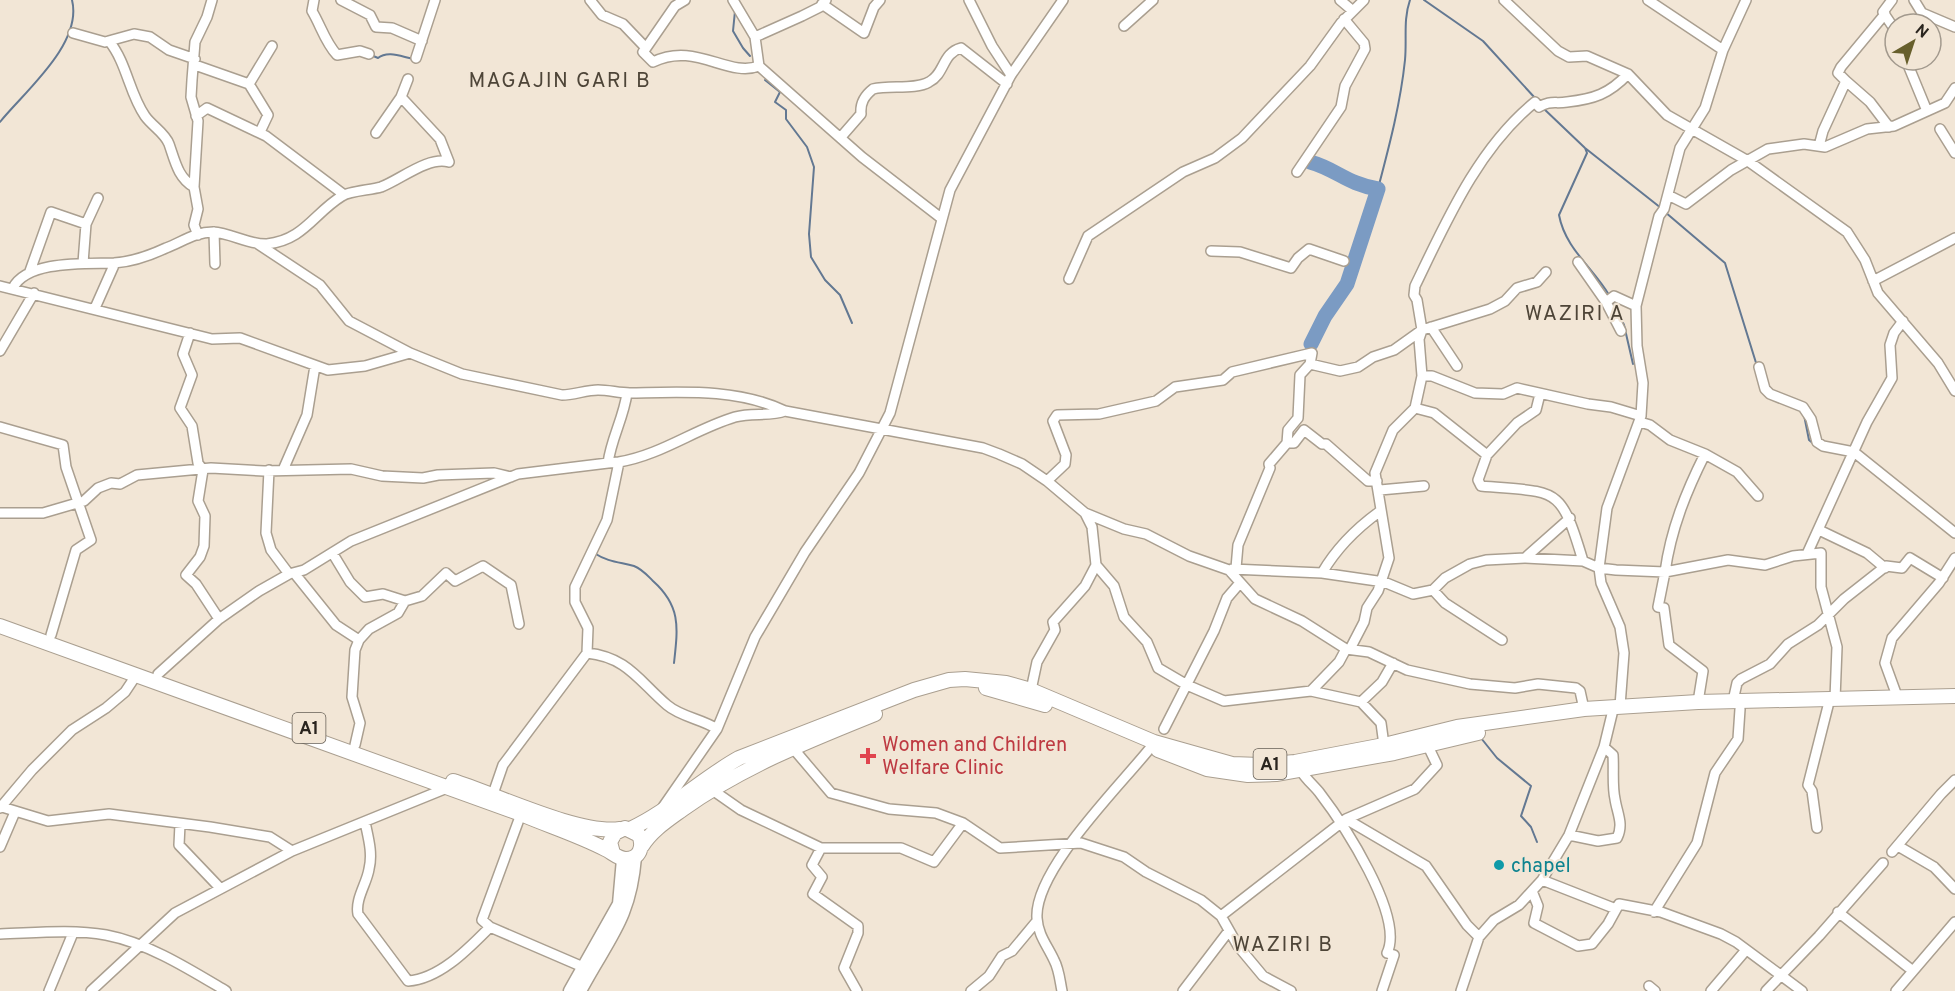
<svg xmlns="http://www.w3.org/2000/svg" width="1955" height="991" font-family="Overpass,sans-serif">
<rect width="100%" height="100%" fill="#f2e6d6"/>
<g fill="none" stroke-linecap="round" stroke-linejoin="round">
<path stroke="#637892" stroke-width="2" d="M1424,0L1483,41L1535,98
M735,11L733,31L743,48L750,56
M371,55L378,58C388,50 402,57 414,59
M765,80L780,92L775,102L786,110V119L807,147L814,167L809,234L811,257L825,280L840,295L852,323
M1542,107L1585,148L1661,208
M0,122C24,92 83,44 72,0
M1585,148L1587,153L1559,215C1565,248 1593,268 1609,295
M1375,200C1387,154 1400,108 1405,60C1407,39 1403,20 1410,0
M1665,212L1725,263L1757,366
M1612,300L1624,325L1633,364
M1804,415L1809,440L1815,445
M594,553C608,562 619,562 634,566C642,569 647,575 653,581C681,606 678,627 674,663
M1481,738L1497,758L1531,786L1521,816L1531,827L1537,842"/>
<path stroke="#7b9bc3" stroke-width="15" d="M1310,162C1336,169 1347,184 1378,189L1347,284L1325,316L1311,344"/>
<defs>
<path id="minor" d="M314,0L312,11C321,26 325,42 337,55L360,51L369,54
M341,0L370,15L376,27L392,28L422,41
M590,0L602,15L623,24L646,48L643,52L653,62C695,41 728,78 759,66L755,37
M733,0L755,37L802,16L820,7L826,0
M969,0L992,46L1011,75
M1340,0L1353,11
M1504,0L1558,51L1569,57L1587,56L1628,74L1667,115L1748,161L1847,232L1865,260L1878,293L1938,363L1955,391
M1648,0L1723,50
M1892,0L1883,12L1895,30
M1914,0L1922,13L1955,27
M822,4L864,33L874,7L880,0
M1124,26L1153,0
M73,33L105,42L134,34L150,37L169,50L195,59
M109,41C127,63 129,93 145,116C152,126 165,133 169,144C175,161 178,178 194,187
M646,48L675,6L685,0
M416,58L435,0
M1906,60L1927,111
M195,65L249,84L268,115L260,132
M759,66L862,157L941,218
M1846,81L1870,102L1889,127
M249,84L272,46
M196,116L207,108L266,136L343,194
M1940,129L1955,153
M376,133L401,97L408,79
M841,137L861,114C860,103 864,96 873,89C890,85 915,90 929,82C945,74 942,53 961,48L1007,84
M1819,146L1823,131L1846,81L1838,73L1841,67L1885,14
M1297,172L1341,107L1345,86L1365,49L1364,43L1344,19
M1668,195L1686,204L1731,170L1768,149L1804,144L1825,147L1867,129L1894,126L1945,103L1955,88
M214,232L215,264
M198,235L194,225L198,209L194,187L198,121L191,97L192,80L195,42L207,17L212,0
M258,244L320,285L349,321L410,353
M1211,251L1240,252L1291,268L1298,258L1309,249L1344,261
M1578,262L1606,302L1621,331
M83,263L86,224L98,198
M30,271L51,212L86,224
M1069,279L1088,236L1183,172L1215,158L1242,138L1310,66L1341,23L1364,0
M1873,281L1955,238
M0,286L212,339L240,338L328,370L365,366L410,353L462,374L562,395C574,395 586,390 598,390C609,390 619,393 630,393C682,392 737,388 785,411L983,448L999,454L1022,464L1047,481L1085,513L1124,529L1146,534L1189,556L1229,570L1255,599L1302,621L1346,649L1369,652L1407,670L1470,684L1515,688L1538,684L1576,688L1580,691L1584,709
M13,288C27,260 86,264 114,263C130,262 151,255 166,248C182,242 195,232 213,232C231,233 249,245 267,244C304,240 314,213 342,196C349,191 371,190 381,187C400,180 428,156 449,162L440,139L401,97
M1606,302L1614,296L1636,306
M95,308L115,263
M1431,327L1457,366
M190,333L183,354L192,375L180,408L192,426L198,463L203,470L198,501L205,516L204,546L200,557L186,575L196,584L219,619
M0,351L34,293
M1310,364L1340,371L1358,367L1373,357L1394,350L1422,330L1490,309L1505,301L1517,288L1537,282L1546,272
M1759,367L1765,389L1770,394L1803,407L1811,419L1817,442L1823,446L1854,452L1955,533
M1422,376H1432L1475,393L1503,394L1517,388L1588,404L1611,407L1641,416
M1415,408L1434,413L1487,455L1478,480L1481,486C1558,493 1560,484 1583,561
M1640,422L1650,425L1670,440L1705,454L1737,472L1758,496
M0,427L63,445L66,467L91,540L76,550L51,635
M1287,443H1294L1304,430L1322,444H1326L1368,481H1377
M1705,454C1686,492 1671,529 1665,572L1728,560L1765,565L1793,556L1821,553V587L1837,647L1835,699
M1487,455L1517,423L1536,410L1540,394
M619,462C661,455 695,429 735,417C752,412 769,417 785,411
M269,470L266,533L271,550L289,574
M283,470L307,415L315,366
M1047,481L1065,464L1066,455L1053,421L1057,415L1099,414L1156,401L1175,387L1223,380L1232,372L1312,353L1310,364L1300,375L1298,418L1288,430L1287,443L1269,464L1270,468L1238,545L1236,568
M1380,490L1424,486
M0,513H43L84,501L98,488L111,483L120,484L137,475L211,468L264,471L351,469L382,476L423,478L438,475L494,473L511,477
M1085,513L1092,527L1096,565L1114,586L1124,617L1147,642L1158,668L1187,685L1224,701L1311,691L1361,702L1381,723L1384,745
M1819,530L1867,553L1885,568
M333,554L350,582L365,597L383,594L405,601L422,596L446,573L455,581L483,566L511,585L519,624
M1807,554L1867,422L1892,378L1890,345L1894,333L1903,321
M1525,558L1583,561L1599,568L1616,570L1665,572L1658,607L1664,608L1669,645L1703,671L1698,702
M1232,569L1322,573L1384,582L1413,594L1433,590L1445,578L1470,564L1486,560L1525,558L1570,518
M1322,573C1336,549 1357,528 1379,512
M295,574L336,625L359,640
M1433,590L1445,603L1502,640
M1350,649L1364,622L1367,608L1378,591L1389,558L1375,473L1393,430L1415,408L1422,376L1419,339L1422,330L1417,300L1414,295L1415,286C1446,222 1478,148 1535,102L1539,107C1550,100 1555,104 1567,102C1594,99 1609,94 1628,74
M587,653C627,657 639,681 667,705C681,717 702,719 717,729
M158,674L219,619L259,591L289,574L304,570L351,541L518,474L608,463
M1031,690L1037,662L1055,630L1053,622L1085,586L1096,565
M1311,691L1339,662L1346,649
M1897,696L1885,663L1892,638L1939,583L1955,558
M1733,701L1737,683L1741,679L1770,664L1788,644L1818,625L1844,599L1886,566L1902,568L1910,558L1943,578
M1361,702L1382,682L1393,663
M1620,706L1624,653L1620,627L1601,583L1599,568L1607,508L1641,416L1643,383L1637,346L1636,306L1659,216L1664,209L1680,148L1705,108L1723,50L1746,0
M1164,729L1214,631L1227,598L1239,584
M355,745L360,723L352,697L355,650L359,640L369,629L398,613L405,601
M792,747L831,793L889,809L936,813L963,823L1000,848L1081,843L1124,857L1146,872L1201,900L1221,916L1238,946L1263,976L1291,991
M1301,771C1306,779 1313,785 1319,792C1342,822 1405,916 1387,953L1394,955L1382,991
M711,789L741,810L821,848H901L934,862L963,823
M493,794L503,765L587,653L588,628L575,602V587L607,520L619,462L608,463C611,439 624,417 627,393
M2,807L48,821L109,814L210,827L270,837L292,851
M663,807L717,729L755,637L805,552L859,473L890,413L950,190L1011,75L1063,0
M0,808L32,770L72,730L106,708L125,692L137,674
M521,814L482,920L490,927L583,967
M1346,819L1415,789L1437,765L1427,744
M365,822C368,837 373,853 369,869C367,883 355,899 358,914L408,981C440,979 469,948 490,927
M180,824L179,845L220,888
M1817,828L1812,791L1808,785L1828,706
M1569,835L1598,841L1617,838C1624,824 1617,813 1615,799C1612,786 1614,769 1613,755L1604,747
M1898,846L1934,867L1955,889
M0,847L15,812
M821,848L812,865L822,877L813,894L858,926V933L844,968L857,991
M1892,852L1941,794L1955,780
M1542,880L1616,909
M1532,891L1538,906L1534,923L1578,946L1592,944L1608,924L1619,904L1661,912L1721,934L1736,942L1802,991
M1654,912L1697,843L1715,773L1738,739L1740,709
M1838,912L1913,971
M1221,916L1346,819L1426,866L1467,925L1479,937
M0,934C34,933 72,929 106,935C148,943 189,969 226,991
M1649,986L1655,991
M49,991L73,933
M91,991L175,913L292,851L447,788
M971,991L989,976L1002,956L1012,951L1037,921
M1062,991C1060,981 1059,969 1054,960C1047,945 1038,935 1037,918C1034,870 1121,785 1151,747
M1183,991L1228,932
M1461,991L1479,937L1494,920L1519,905L1542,880L1569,835L1604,747L1612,714
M1711,991L1746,950
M1766,991L1819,936L1883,863
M1896,991L1955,922"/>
<path id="major" d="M570,991L619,904L623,859
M580,991C608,938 630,920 635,857"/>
<path id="highway" d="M0,626L521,814C549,826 578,835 605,849C612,852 618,859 626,859C640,859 644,846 639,835L625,828L615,833L610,842L613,853
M986,688L1045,705
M1158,750L1207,769L1248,775L1276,774L1394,753L1478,733
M453,781C495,794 579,835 620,829
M630,829C669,811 701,779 739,758L914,690L949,680L965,679L1006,683L1031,690L1154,742L1232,764L1260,765L1295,762L1384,745L1457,727L1584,709L1698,702L1955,696
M642,846C652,830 668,820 683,809C742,767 808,741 875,714"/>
</defs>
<use href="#minor" stroke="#aa9f90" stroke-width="12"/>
<use href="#major" stroke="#aa9f90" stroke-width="15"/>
<use href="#highway" stroke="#aa9f90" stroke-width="16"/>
<use href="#minor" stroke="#fff" stroke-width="9"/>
<use href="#major" stroke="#fff" stroke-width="12"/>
<use href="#highway" stroke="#fff" stroke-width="14"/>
</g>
<path fill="#e0444e" stroke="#f2e6d6" stroke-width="2" d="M865 747h6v6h6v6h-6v6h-6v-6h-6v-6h6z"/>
<circle fill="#0f9aa8" stroke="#f2e6d6" stroke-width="2" cx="1499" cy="865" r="6"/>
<g text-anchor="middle" stroke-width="4.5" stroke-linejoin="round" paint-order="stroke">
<g fill="#f2e6d6" stroke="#665f56" stroke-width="1.5">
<rect x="292.5" y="713" width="33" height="30" rx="4.5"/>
<rect x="1253.5" y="749" width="33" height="30" rx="4.5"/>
</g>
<g font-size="18" font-weight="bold" fill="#2a251f">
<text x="309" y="734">A1</text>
<text x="1270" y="770">A1</text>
</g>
<g font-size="20" fill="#be3a42" stroke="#f2e6d6" text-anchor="start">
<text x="882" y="751">Women and Children<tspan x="882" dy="23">Welfare Clinic</tspan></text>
</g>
<g font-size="20" fill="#0d838f" stroke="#f2e6d6" text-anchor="start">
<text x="1511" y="872">chapel</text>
</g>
<g font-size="21" letter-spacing="1.5" fill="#4e4538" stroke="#f2e6d6">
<text x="560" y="87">MAGAJIN GARI B</text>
<text x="1575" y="320">WAZIRI A</text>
<text x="1283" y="951">WAZIRI B</text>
</g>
</g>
<g transform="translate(1913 42) rotate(39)"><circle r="28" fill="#f2e6d6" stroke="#a2998d" stroke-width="1.5"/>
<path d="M0-4.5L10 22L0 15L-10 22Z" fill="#675f2c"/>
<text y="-9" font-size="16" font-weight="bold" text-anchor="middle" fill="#2a251f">N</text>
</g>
</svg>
